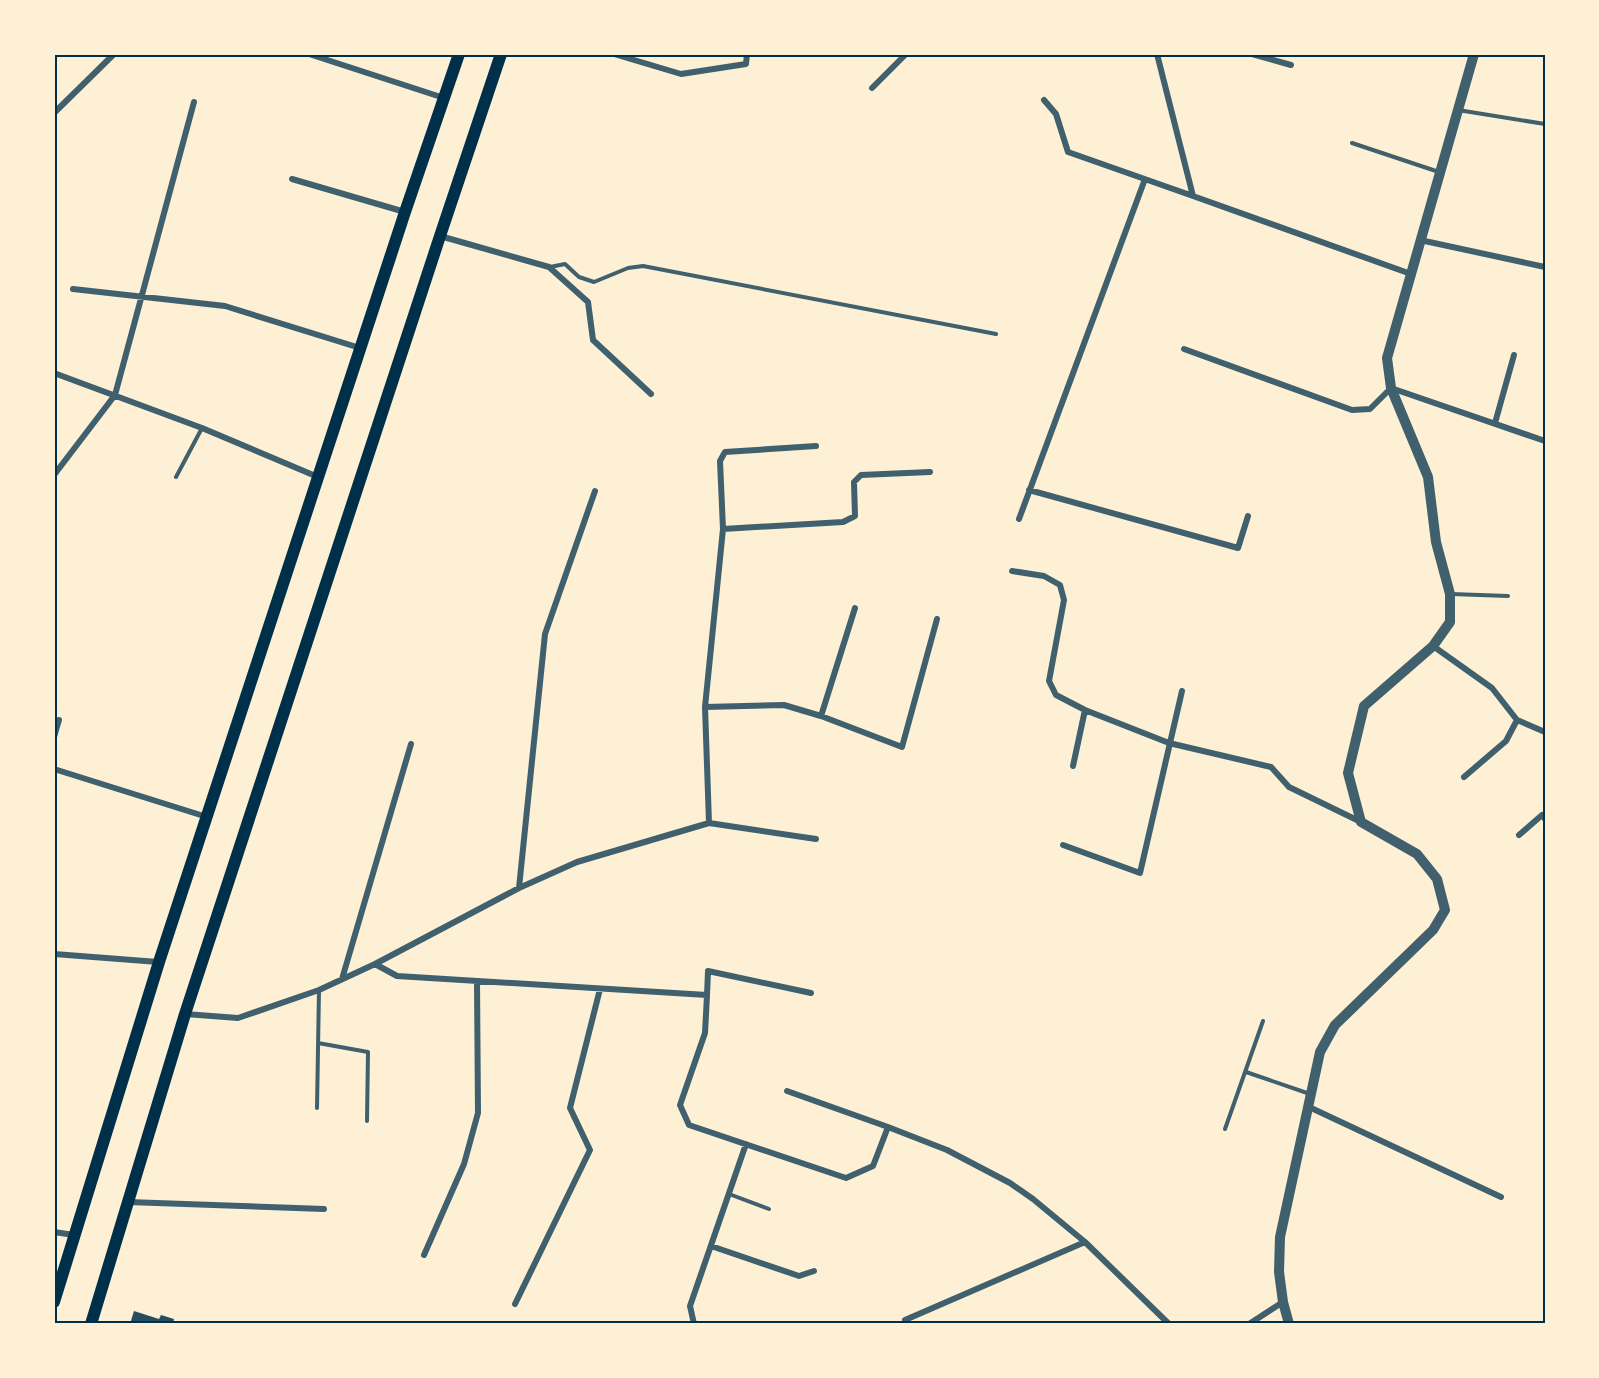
<svg xmlns="http://www.w3.org/2000/svg" width="1599" height="1378" font-family="'Noto Sans',sans-serif">
<rect width="100%" height="100%" fill="#fdf0d5"/>
<path fill="#264d5e" d="M134,1311L159,1319L161,1315L174,1319L173,1324H130Z"/>
<g fill="none" stroke-linecap="round" stroke-linejoin="round">
<path stroke="#3f606c" stroke-width="4" d="M1458,110L1545,124
M1352,143L1439,172
M550,267L565,264L579,277L594,282L628,268L643,266L996,334
M176,477L202,428
M1451,594L1508,596
M318,1043L368,1052L367,1121
M1246,1072L1310,1094
M317,1108L319,990
M1225,1129L1263,1021
M729,1194L769,1209"/>
<path stroke="#3f606c" stroke-width="6" d="M309,54L444,98
M614,54L681,74L746,64L747,54
M1157,54L1193,196L1411,274
M1252,54L1291,65
M872,88L906,54
M1044,100L1056,114L1068,152L1193,196
M54,113L114,54
M292,179L405,212
M440,236L549,267L588,302L593,340L651,394
M1420,240L1545,267
M73,289L225,306L360,348
M1184,349L1352,410L1370,409L1391,388L1545,441
M54,373L202,428L318,477
M1495,423L1514,355
M54,475L115,395L194,102
M1029,490L1238,548L1248,516
M1019,519L1145,179
M723,529L843,522L855,516L854,482L861,475L930,472
M1012,571L1044,576L1060,585L1064,600L1049,681L1056,695L1085,710L1169,743L1271,767L1289,787L1361,822
M1433,646L1492,688L1517,720L1545,732
M705,707L784,705L821,716L902,747L937,619
M821,716L855,608
M54,737L59,720
M1073,766L1085,710
M54,769L207,817
M1464,777L1506,741L1517,720
M709,823L705,707L723,529L720,461L725,452L816,446
M1519,835L1542,815L1545,819
M1063,845L1140,873L1182,691
M519,888L545,634L595,491
M54,954L158,962
M375,964L397,976L707,995L705,1033L680,1105L689,1125L846,1178L873,1166L888,1127L947,1150L1010,1183L1033,1199L1085,1242L1169,1324
M342,979L411,744
M707,995L708,971L811,993
M185,1014L238,1018L319,990L375,964L519,888L577,862L709,823L816,839
M787,1091L888,1127
M1309,1107L1501,1197
M128,1202L324,1209
M54,1232L74,1235
M711,1246L799,1276L814,1271
M424,1255L464,1164L478,1113L477,981
M515,1304L590,1150L570,1108L600,989
M905,1320L1085,1242
M694,1324L690,1306L746,1144
M1249,1324L1283,1302"/>
<path stroke="#3f606c" stroke-width="10" d="M1289,1324L1283,1302L1279,1272L1280,1237L1320,1052L1335,1025L1433,930L1445,910L1437,879L1417,854L1361,822L1348,773L1364,706L1433,646L1450,622V594L1436,542L1428,477L1391,388L1387,358L1474,54"/>
<path stroke="#003049" stroke-width="12" d="M54,1302L159,962L405,212L459,54
M91,1324L185,1014L440,236L501,54"/>
</g>
<rect width="1599" height="1378" fill="none" stroke="#fdf0d5" stroke-width="111"/>
<rect x="56" y="56" width="1488" height="1266" fill="none" stroke="#003049" stroke-width="2"/>
</svg>
